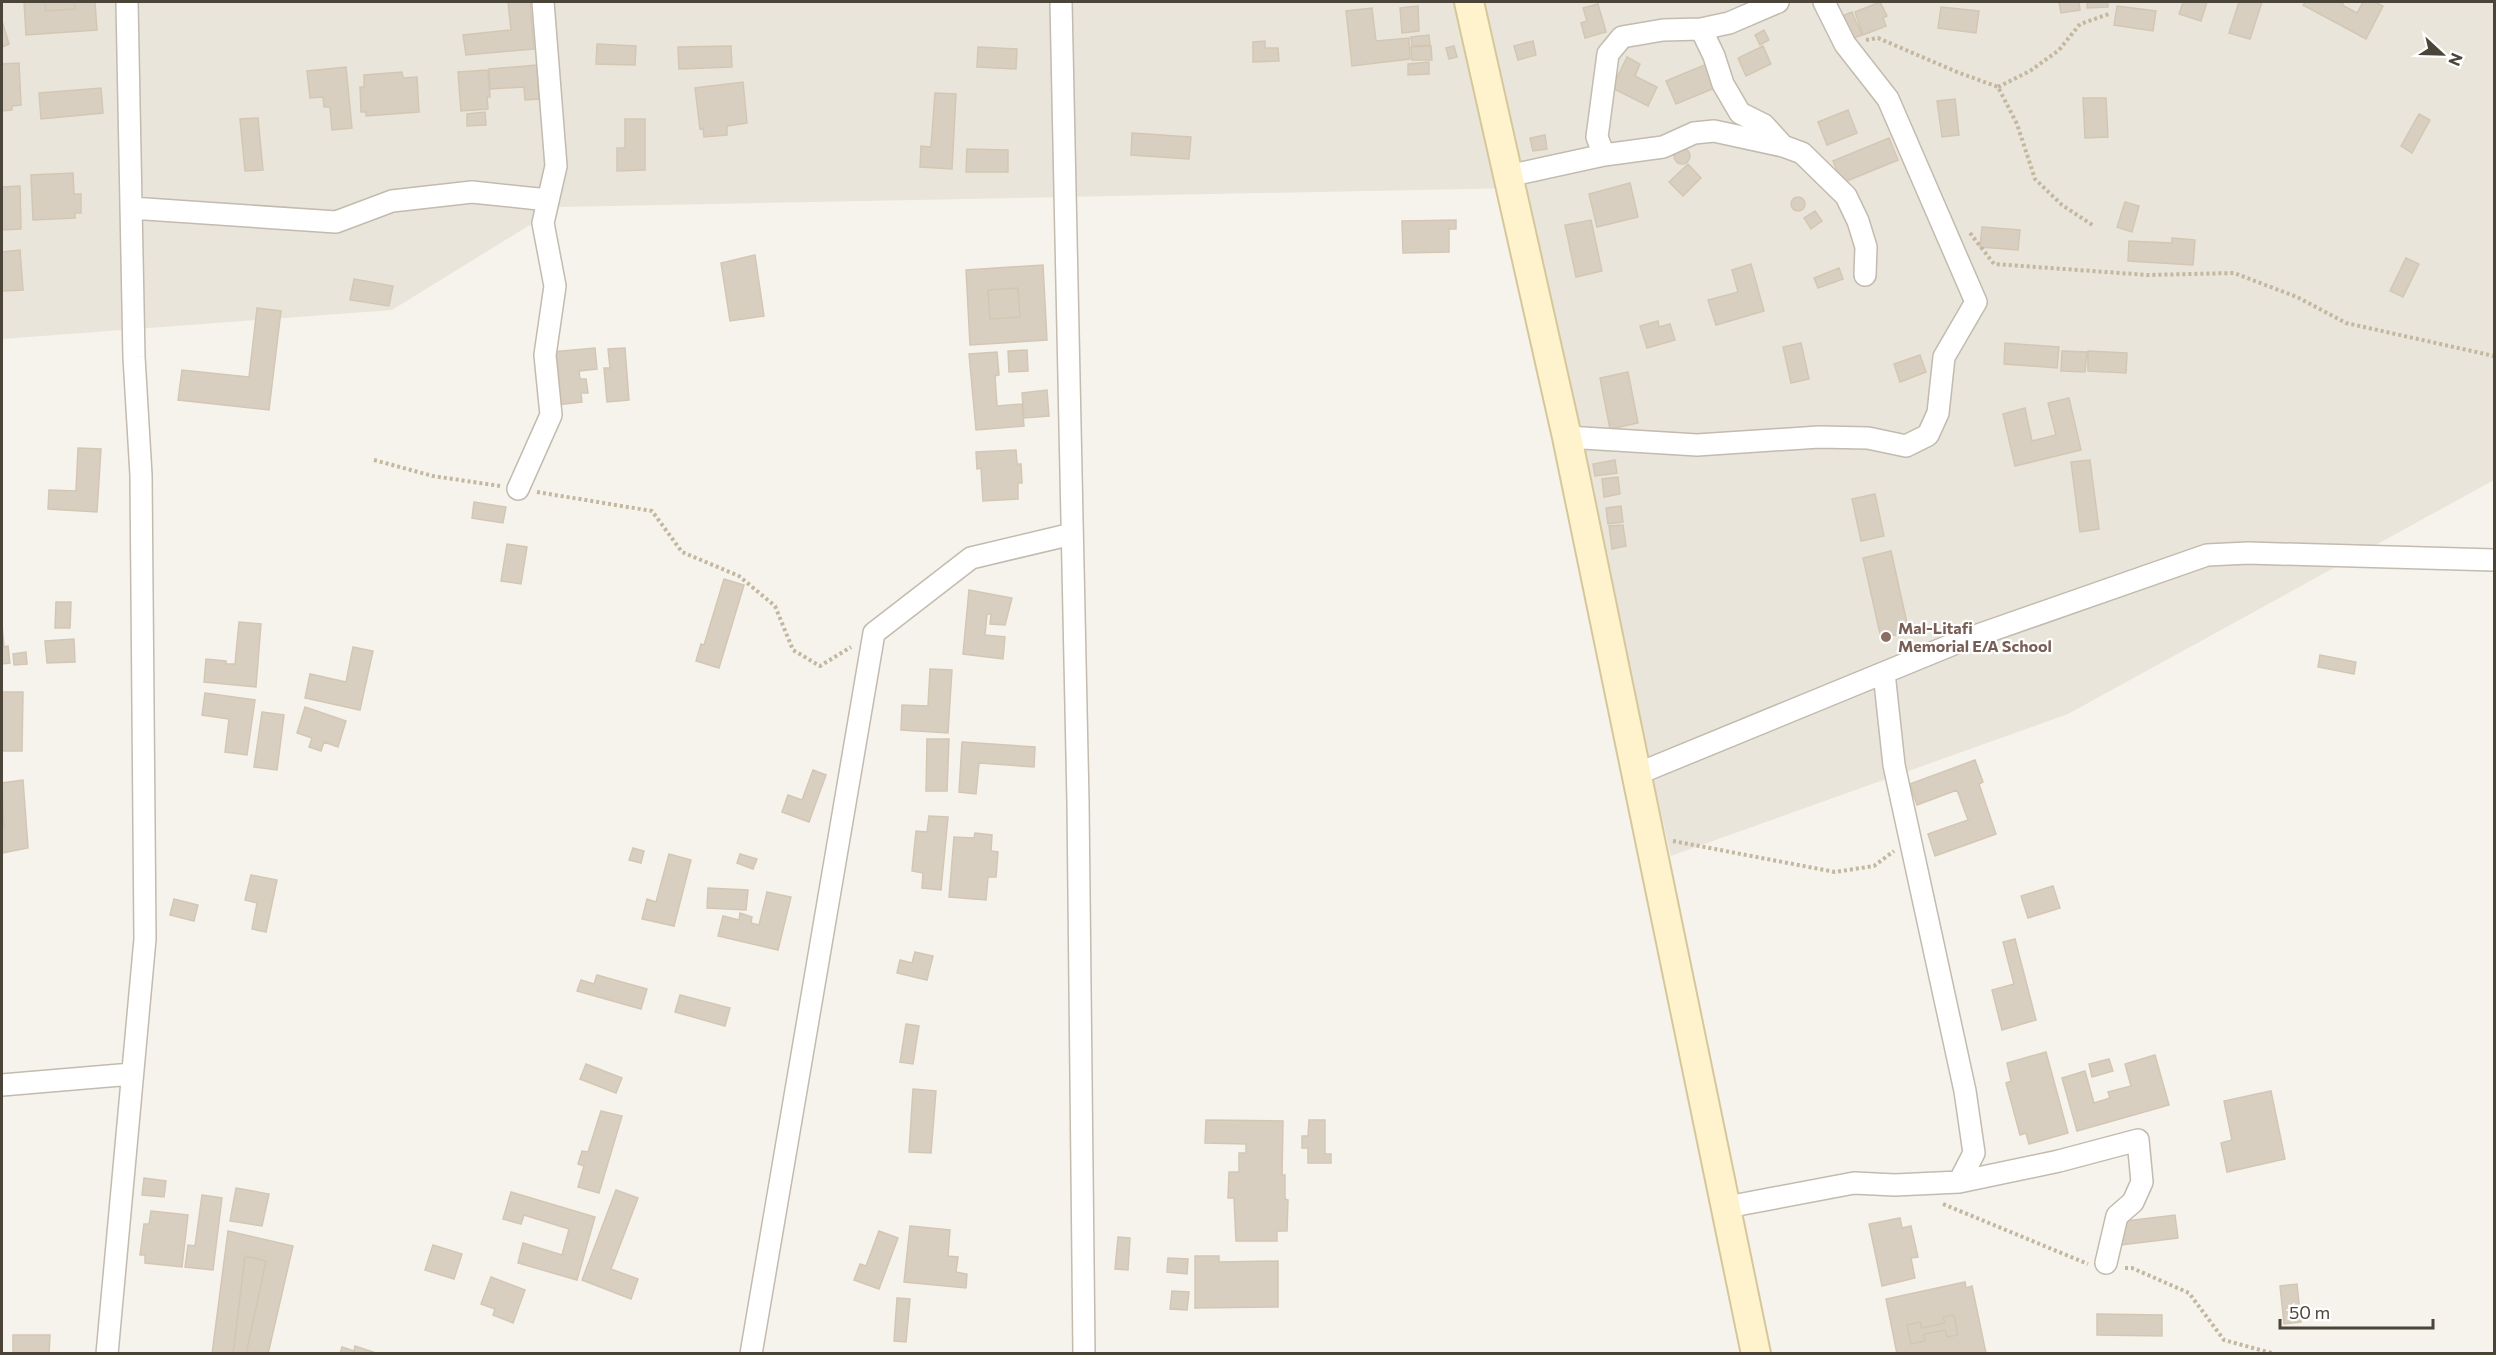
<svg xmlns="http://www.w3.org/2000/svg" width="2496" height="1355" font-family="Commissioner,sans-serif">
<rect width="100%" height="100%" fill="#f6f3ec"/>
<path fill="#eae5da" d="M2,2H2494V480L2068,714L1671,856L1516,188L559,207L392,310L2,339Z"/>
<path fill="#d8cfc1" stroke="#d3c7b4" stroke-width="1.5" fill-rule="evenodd" d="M24,2H45L46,11L75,9L74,2H95L97,30L26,35Z
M45,2H74L75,9L46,11Z
M508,2H530L534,49L466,55L463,35L511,30Z
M1880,2L1887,16L1883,18L1886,26L1863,35L1855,12Z
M2059,2H2079L2080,10L2061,13Z
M2087,2H2108V7L2087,8Z
M2183,2H2207L2201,21L2179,14Z
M2239,2H2262L2250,39L2229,33Z
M2306,2H2344L2342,5L2357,13L2363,2H2375L2383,6L2366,39L2303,5Z
M1598,4L1606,32L1585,38L1581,23L1587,21L1583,8Z
M1418,6L1419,31L1402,33L1400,8Z
M2117,6L2156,11L2153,31L2114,25Z
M1941,7L1979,11L1976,33L1938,28Z
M1372,8L1376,41L1409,38L1410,59L1352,66L1346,11Z
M1852,12L1862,35L1846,41L1837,18Z
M3,24L9,44L2,47V25Z
M1764,30L1769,40L1760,45L1755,35Z
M1429,35L1430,45L1412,46L1411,37Z
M1265,41V48H1278L1279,61L1253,62V42Z
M1533,41L1536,55L1518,60L1514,46Z
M597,44L636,46L635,65L596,64Z
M731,46L732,67L679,69L678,47Z
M1431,46L1432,60H1412L1411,47Z
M1454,46L1457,57L1449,59L1446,48Z
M1763,46L1771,64L1746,76L1738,58Z
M978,47L1017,49L1016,69L977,67Z
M1627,57L1640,64L1635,76L1657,87L1648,106L1612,88Z
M1429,62V74L1408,75V64Z
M19,63L21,105L12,106V110L2,111V64Z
M1707,64L1717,87L1676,104L1666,81Z
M537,65L539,99L525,100L524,87L490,89L489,69Z
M346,67L352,128L332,130L330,107H324L323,97L310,98L307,71Z
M488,70L490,97H487L488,109L461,111L458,72Z
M402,72L403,78L417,77L419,112L366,116V112H361L360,87H364V75Z
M743,82L747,123L727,126V135L704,137L703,128L700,129L695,88Z
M101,88L103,113L41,119L39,93Z
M935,93L956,94L952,169L920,167L921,146L931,147Z
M2083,98H2106L2108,137L2085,138Z
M1955,99L1959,135L1942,137L1937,101Z
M1848,110L1857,133L1827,145L1818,122Z
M485,112L486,125L467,126V114Z
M2419,114L2430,120L2412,153L2401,146Z
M258,118L263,170L245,171L240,119Z
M625,119H645V170L617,171V148H625Z
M1132,133L1191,137L1189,159L1131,155Z
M1545,135L1547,149L1533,151L1530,138Z
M1889,138L1898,160L1842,183L1833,161Z
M1674 156a8 8 0 1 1 16 0a8 8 0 1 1-16 0Z
M967,149L1008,150V172H966Z
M1688,164L1701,178L1683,196L1669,182Z
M73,173L74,194H81V213H75V218L33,220L31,175Z
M1630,183L1638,217L1597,227L1589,194Z
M20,186L21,229L2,230V187Z
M1791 204a7 7 0 1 1 14 0a7 7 0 1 1-14 0Z
M2125,202L2139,206L2132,232L2117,227Z
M1815,211L1822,221L1811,229L1804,218Z
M1456,220V229H1449V252L1403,253L1402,221Z
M1591,220L1602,271L1576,277L1565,225Z
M1982,227L2020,230L2018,250L1980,247Z
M2172,238L2195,240L2193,265L2128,261L2129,241L2172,243Z
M20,250L23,290L2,291V252Z
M755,255L764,316L730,321L721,263Z
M2406,258L2419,264L2403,297L2390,291Z
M1751,264L1764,311L1716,325L1708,300L1738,292L1732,270Z
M1043,265L1047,340L970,345L966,270ZM1018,288L1020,317L990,319L988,290Z
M1839,268L1843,279L1818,288L1814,278Z
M354,279L393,286L389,306L350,300Z
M1018,288L1020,317L990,319L988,290Z
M257,308L281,311L269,410L178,400L182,370L249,377Z
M1658,321L1659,327L1670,324L1675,340L1647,348L1640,326Z
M1801,343L1809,379L1791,383L1783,347Z
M2005,343L2059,347L2057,368L2004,364Z
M595,348L597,369L579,371L580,379H586L588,393H581L582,402L556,405L551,352Z
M625,348L629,400L607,402L604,368H610L608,349Z
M1027,350L1028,371L1009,372L1008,351Z
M2062,351L2087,352L2085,372L2061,371Z
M2088,351L2127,353L2126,373L2088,371Z
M997,352L999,375L995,376L997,406L1022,404L1024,426L976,430L969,354Z
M1920,355L1926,372L1900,382L1894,364Z
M1628,372L1638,423L1610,429L1600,378Z
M1047,390L1049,416L1024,418L1022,393Z
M2069,398L2081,450L2015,466L2003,414L2025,408L2032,441L2056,435L2048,403Z
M78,448L101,449L97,512L48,509L49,490L76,491Z
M1016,450L1017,464H1021L1022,483H1018V499L983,501L981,468L977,469L976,452Z
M1615,460L1617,473L1595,476L1593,464Z
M2090,460L2099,529L2080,532L2071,462Z
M1618,477L1620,494L1604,497L1602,479Z
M1875,494L1884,536L1861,541L1852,499Z
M474,502L506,507L503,523L472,518Z
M1621,506L1623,522L1608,524L1606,508Z
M1623,525L1626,546L1612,549L1609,526Z
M507,544L527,547L521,584L501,581Z
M1891,551L1909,632L1881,638L1863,558Z
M724,579L744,585L719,668L696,661L701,644L704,645Z
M969,590L1012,598L1005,625L990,624L991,614H987L985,635L1005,637L1003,659L963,654Z
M56,602H71L70,628H55Z
M239,622L261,624L256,687L204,682L206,659L226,661V664H235Z
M2,624L4,647L8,646L10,663L2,664Z
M74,639L75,662L47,663L45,641Z
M353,647L373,651L360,710L305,698L310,674L346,682Z
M26,652L27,664L14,665L13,654Z
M2320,655L2356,662L2354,674L2318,667Z
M930,669L952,670L948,733L901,730L902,705L928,706Z
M2,692H23L22,751H2Z
M205,693L255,700L247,755L225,752L229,719L202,715Z
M305,707L346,721L338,747L324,742L321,751L309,747L312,738L297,733Z
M262,712L284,715L277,770L254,767Z
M927,739H949L947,791H926Z
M962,742L1035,747L1034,767L979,763L976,794L959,792Z
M1975,760L1983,782L1979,784L1996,834L1935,856L1928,834L1968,820L1957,790L1917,805L1910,784Z
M813,770L826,775L809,822L782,812L788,795L802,800Z
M23,780L28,848L2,853V829H4L2,783Z
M929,816L948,817L941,890L922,888L923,873L912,871L916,831L927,832Z
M975,833L992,835L991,851L998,852L996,877H988L986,900L949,897L954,837L974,838Z
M633,848L644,851L641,863L629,860Z
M669,854L691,860L674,926L642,919L647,899L656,902Z
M740,854L757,859L753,869L737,863Z
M251,875L277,880L266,932L252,929L257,903L245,900Z
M2053,886L2060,908L2028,918L2021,896Z
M708,888L748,890L746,910L707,908Z
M767,892L791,897L778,950L718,936L723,916L739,920L740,913L752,917L751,923L759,925Z
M174,899L198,905L194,921L170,915Z
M2015,939L2036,1020L2002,1030L1992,990L2014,984L2003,942Z
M915,952L933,956L927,980L897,973L900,960L912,963Z
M597,975L647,989L641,1009L577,991L581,980L594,984Z
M680,995L730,1008L725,1026L675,1012Z
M906,1024L919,1026L913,1064L900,1062Z
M2046,1052L2068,1133L2029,1144L2026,1133L2020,1135L2006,1083L2011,1081L2007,1063Z
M2155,1055L2169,1105L2077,1131L2062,1078L2085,1071L2094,1103L2110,1098L2108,1092L2131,1086L2125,1064Z
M2109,1059L2113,1071L2092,1077L2089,1064Z
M586,1064L622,1078L616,1093L580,1079Z
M913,1089L936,1091L931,1153L909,1152Z
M2271,1091L2285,1159L2227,1172L2221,1143L2232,1140L2224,1101Z
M601,1111L622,1116L599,1193L578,1187L584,1166L578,1164L582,1151L588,1152Z
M1206,1120L1283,1121L1282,1175H1285V1199L1288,1200L1287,1231H1277V1241H1236L1234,1198H1228L1229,1172H1239V1153H1246V1144L1205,1143Z
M1309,1120H1325V1154H1331V1163H1308V1148H1302V1136H1308Z
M144,1178L166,1181L164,1197L142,1195Z
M236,1188L269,1194L262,1226L230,1221Z
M616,1190L638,1198L611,1269L638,1279L631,1299L582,1280Z
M511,1192L595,1217L577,1280L518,1263L523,1243L562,1255L569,1229L524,1215L521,1224L503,1219Z
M202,1195L222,1198L213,1270L185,1267L188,1245L195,1246Z
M151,1211L188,1215L182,1267L145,1263V1255H140L144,1224H149Z
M2175,1215L2178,1238L2121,1245L2118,1222Z
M1900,1218L1902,1228L1911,1226L1918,1257L1911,1258L1915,1278L1882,1286L1869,1224Z
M910,1226L950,1230L948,1256L958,1257L956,1272L967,1274L966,1288L904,1282Z
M228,1231L293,1246L268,1354H246L266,1261L245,1256L233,1354H212Z
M879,1231L898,1238L879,1289L854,1280L860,1264L866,1266Z
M1118,1237L1130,1238L1128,1270L1115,1269Z
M433,1245L462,1254L454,1279L425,1270Z
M245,1256L266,1261L246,1354H233Z
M1195,1256H1219V1262L1278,1261V1307L1195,1308Z
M1168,1258L1188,1259L1187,1274L1167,1272Z
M491,1277L525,1290L513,1323L493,1315L495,1309L481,1304Z
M1965,1282L1966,1288L1972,1286L1986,1353L1897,1354L1886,1299ZM1954,1315L1958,1335L1947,1337L1945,1330L1924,1334L1925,1341L1911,1344L1907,1325L1920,1322L1922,1328L1945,1323L1943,1317Z
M2297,1284L2301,1322L2284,1324L2280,1286Z
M1172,1291L1189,1292L1187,1310L1170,1309Z
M897,1298L910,1299L906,1342L894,1341Z
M2097,1314L2162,1315V1336L2097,1335Z
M1954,1315L1958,1335L1947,1337L1945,1330L1924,1334L1925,1341L1911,1344L1907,1325L1920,1322L1922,1328L1945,1323L1943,1317Z
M13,1335H50L49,1354H13Z
M355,1346L379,1354H340L342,1347L354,1351Z"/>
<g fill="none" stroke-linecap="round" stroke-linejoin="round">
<defs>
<path id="street" d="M1061,2L1078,802L1084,1354
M1701,29L1714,56L1723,84L1740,113L1764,125L1783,146
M1604,155L1663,147L1694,133L1714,131L1783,146L1802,153L1846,196L1858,221L1866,247L1865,275
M1508,176L1604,155L1597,137L1608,54L1622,37L1663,30L1701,29L1729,23L1778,2
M131,208L336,222L392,201L472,192L548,200
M1567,437L1697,445L1819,437L1868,438L1906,446L1928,435L1938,413L1944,357L1976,302L1888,99L1845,44L1824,2
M518,489L551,415L545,355L555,286L543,223L556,166L543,2
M1637,774L1961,641L2207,555L2248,553L2494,560
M2,1085L132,1074
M1959,1182L2059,1161L2138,1140L2142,1182L2133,1202L2117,1216L2106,1263
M1727,1207L1854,1183L1895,1185L1959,1182L1974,1153L1965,1091L1894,765L1884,673
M107,1354L145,939L141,475L134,357L127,2
M751,1354L874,633L971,558L1072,534"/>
<path id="secondary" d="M1469,2L1567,437L1756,1354"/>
</defs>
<use href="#street" stroke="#c2bbae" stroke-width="24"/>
<use href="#secondary" stroke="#d6c79b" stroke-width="32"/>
<path stroke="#c4b79f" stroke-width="4" stroke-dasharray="3 3" stroke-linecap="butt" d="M1866,40L1878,38L1957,72L1998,87L2017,124L2035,179L2062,205L2094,226
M1998,87L2030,71L2059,50L2080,24L2109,14
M1970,233L1994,264L2148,275L2234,273L2297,297L2346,323L2494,356
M374,460L433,476L500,486
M537,492L652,511L682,552L739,576L775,606L793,650L820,666L851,647
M1673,841L1835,872L1874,866L1894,851
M1943,1204L2088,1264
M2125,1268H2132L2189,1293L2224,1340L2275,1354"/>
<use href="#street" stroke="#fff" stroke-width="21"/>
<use href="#secondary" stroke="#fff3cd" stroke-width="28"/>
</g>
<circle fill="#8d6e63" stroke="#fff" stroke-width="2" cx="1886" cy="637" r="6"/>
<g text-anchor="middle" stroke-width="4.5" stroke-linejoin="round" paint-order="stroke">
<g font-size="16" font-weight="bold" fill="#785e54" stroke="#fff" text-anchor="start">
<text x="1898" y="634">Mal-Litafi<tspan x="1898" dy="18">Memorial E/A School</tspan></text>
</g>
</g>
<rect width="2496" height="1355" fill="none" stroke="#4b4439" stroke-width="6"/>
<g transform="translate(2442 54) rotate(112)" stroke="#ffffff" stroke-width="4.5" paint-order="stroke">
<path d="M0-4.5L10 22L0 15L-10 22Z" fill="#4b4439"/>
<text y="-9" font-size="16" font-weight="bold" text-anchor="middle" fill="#4b4439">N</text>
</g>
<path d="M2280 1319v9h153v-9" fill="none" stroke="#4b4439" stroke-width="3"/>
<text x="2289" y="1319" font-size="18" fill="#4b4439" stroke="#ffffff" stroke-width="4.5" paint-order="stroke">50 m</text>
</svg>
